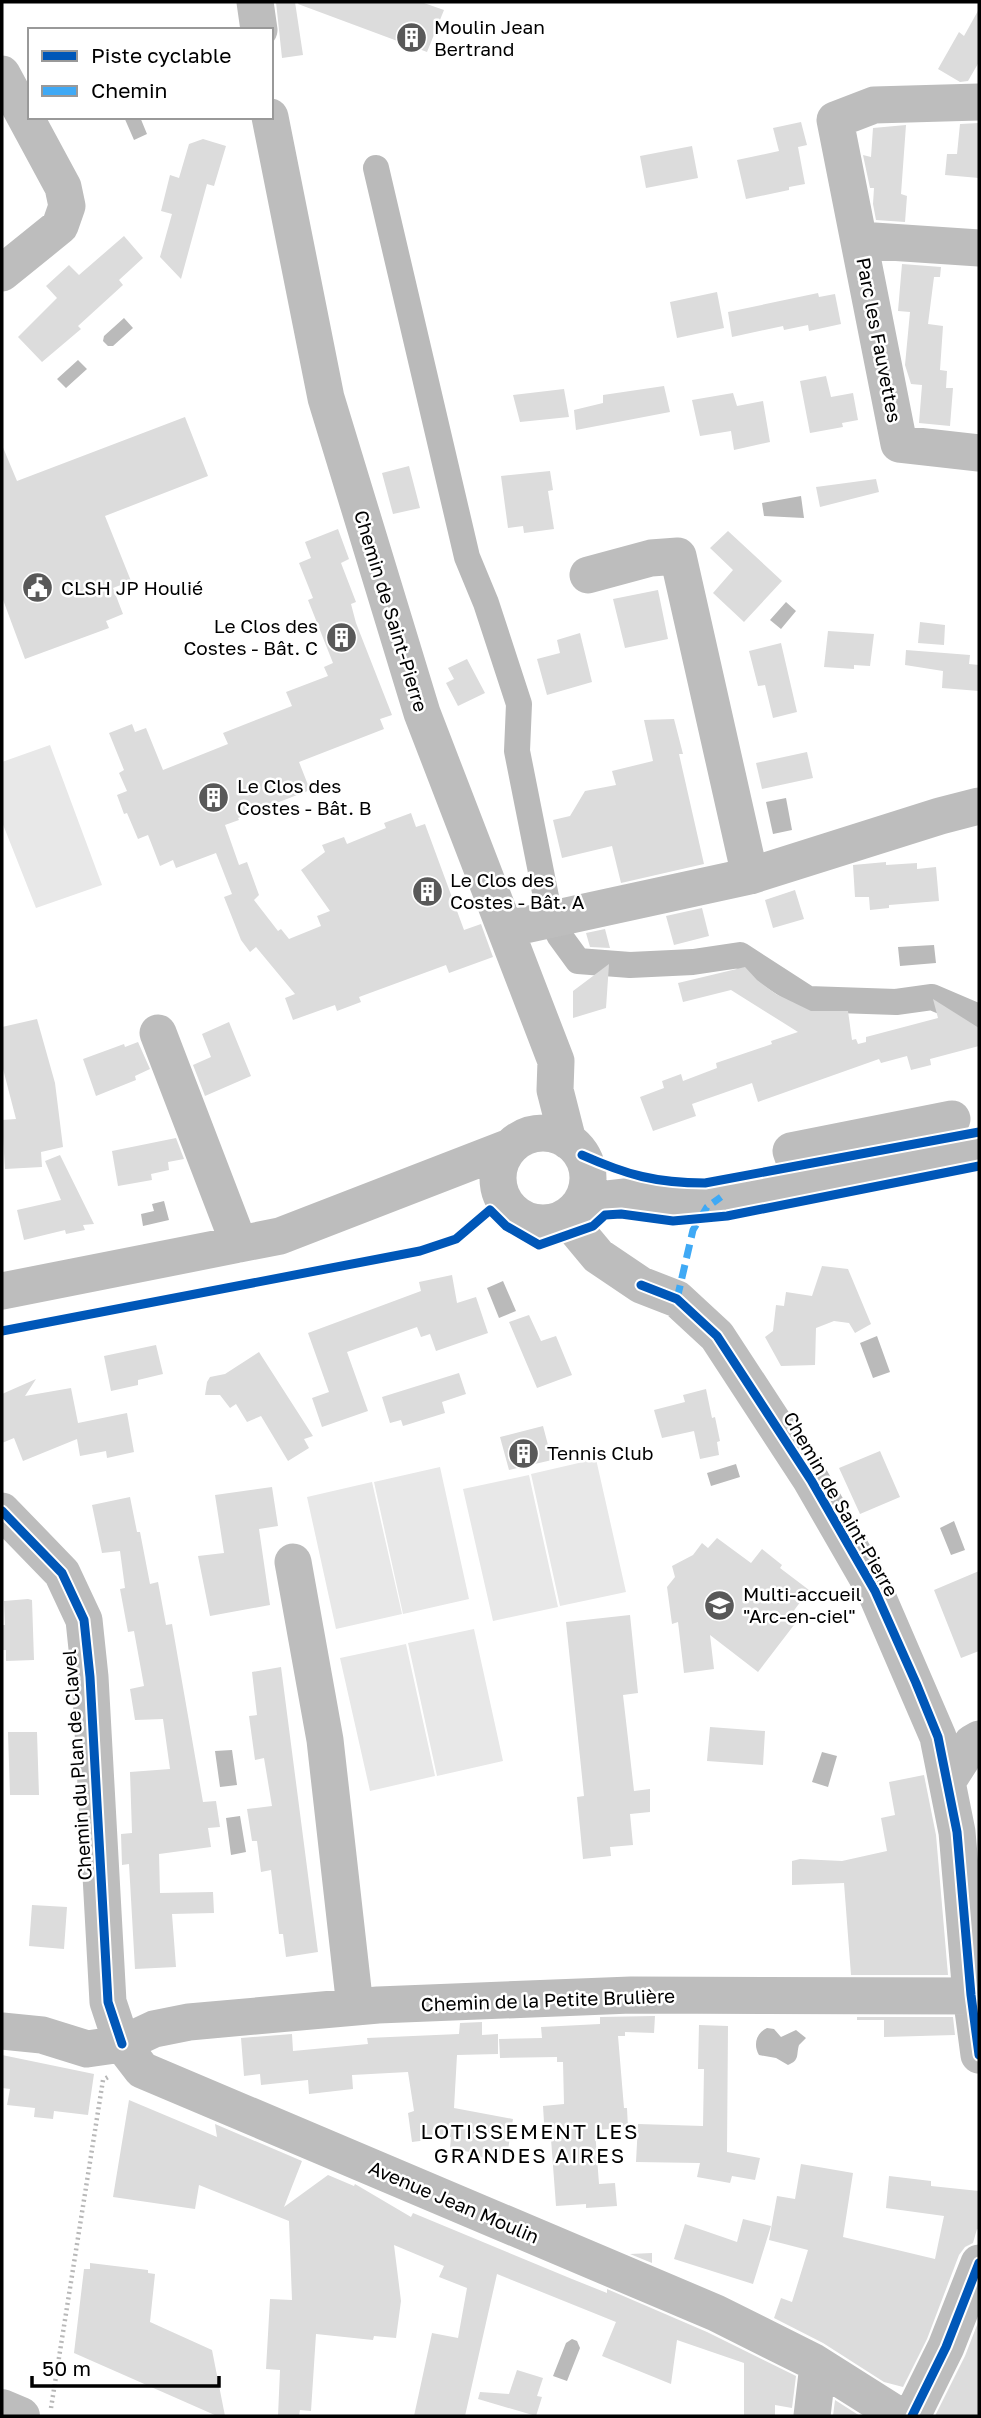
<svg xmlns="http://www.w3.org/2000/svg" width="981" height="2418" font-family="'Golos Text',sans-serif">
<rect width="100%" height="100%" fill="#fff"/>
<path fill="#e8e8e8" d="M50,745L102,885L36,908L2,822V762Z
M596,1459L626,1592L560,1606L531,1474Z
M440,1467L469,1599L403,1614L374,1482Z
M529,1475L558,1607L493,1621L463,1489Z
M372,1482L402,1614L336,1629L307,1497Z
M474,1629L503,1761L437,1776L408,1643Z
M406,1644L435,1776L370,1791L340,1658Z"/>
<path fill="#bababa" d="M124,117H140L147,134L134,140Z
M124,318L133,328L113,346H108L103,341L104,336Z
M78,360L87,369L66,388L57,379Z
M801,496L804,518L764,516L762,503Z
M786,602L796,611L781,629L770,620Z
M786,798L792,830L773,834L766,802Z
M934,945L936,963L900,966L898,947Z
M164,1201L169,1220L143,1226L141,1214L154,1211L152,1204Z
M503,1281L516,1311L499,1318L487,1288Z
M877,1336L890,1372L873,1378L860,1343Z
M736,1464L740,1477L711,1486L707,1473Z
M954,1521L965,1550L951,1555L940,1528Z
M232,1750L237,1785L220,1787L215,1751Z
M822,1752L837,1756L828,1787L812,1782Z
M240,1816L246,1852L231,1855L226,1818Z
M767,2028L774,2029L781,2037L796,2030L806,2038L799,2045C796,2055 800,2060 788,2065L776,2058L759,2055C753,2045 756,2033 767,2028Z
M572,2339L577,2341L580,2348L567,2381L553,2376L566,2343Z"/>
<g fill="none" stroke-linecap="round" stroke-linejoin="round">
<path stroke="#bababa" stroke-width="26" d="M376,168L467,557L486,603L519,704L517,751L547,902
M559,935L578,961L630,965L693,962L740,955L808,999L896,1002L932,997L979,1017"/>
</g>
<path fill="#dcdcdc" d="M276,2H295L303,55L282,58Z
M299,2H421L444,10L427,52L298,4Z
M979,9V62L968,81L960,82L938,69L959,32L964,36Z
M801,122L807,145L798,147L805,184L789,187V190L746,199L737,160L779,151L773,128Z
M979,123V178L945,175L947,154H957L960,124Z
M906,125L901,194L907,196L905,222L876,220L873,204L874,188H870L863,155L871,157L873,128Z
M203,139L226,146L214,186L207,184L181,279L160,257L172,214L161,211L170,175L179,178L189,144Z
M692,146L698,178L646,188L640,156Z
M124,236L143,258L119,280L123,285L78,326L81,329L42,362L18,337L57,298L46,286L69,265L79,275Z
M902,264L941,267L940,277H934L928,324L943,326L940,370L947,371L946,388H953L950,426L919,423L922,385L911,384L905,365L910,312L898,311Z
M717,292L724,328L677,338L670,302Z
M818,293L819,297L835,294L841,324L809,331L808,325L784,330L783,326L732,337L728,312Z
M826,376L831,397L853,393L858,420L842,423L843,427L810,433L800,381Z
M664,386L670,412L576,430L574,410L603,403V395Z
M564,389L569,417L520,422L513,395Z
M733,393L737,406L763,401L770,442L734,450L731,431L700,436L692,400Z
M185,417L208,476L105,516L131,581L113,588L123,614L106,621L109,628L25,659L2,597V445L17,481Z
M409,466L420,508L393,514L382,473Z
M550,471L553,490L548,491L554,529L524,533L523,526L508,528L501,476Z
M876,479L879,492L820,507L816,487Z
M338,529L349,559L341,563L356,602L351,604L356,623L392,715L380,719L384,729L299,762L310,790L238,818L239,820L225,825L239,865L247,862L259,895L254,900L278,931L281,929L289,939L321,926L317,916L330,911L301,870L325,852L322,845L344,837L347,844L386,828L384,823L411,813L416,827L425,824L464,930L481,924L493,957L449,973L446,965L359,997L361,1002L337,1011L335,1005L293,1020L285,998L295,994L256,947L250,952L241,940L224,897L232,894L216,853L176,868L173,860L160,866L148,835L138,839L127,813L124,814L117,795L127,791L119,773L124,770L109,733L132,724L135,732L146,728L163,770L228,744L223,733L292,706L286,692L328,676L324,667L333,663L308,600L313,598L299,563L311,558L305,542Z
M728,531L782,581L744,622L713,593L733,570L710,548Z
M658,590L668,639L625,648L613,599Z
M920,622L945,625L944,645L918,643Z
M828,631L874,634L870,666L854,665V669L824,667Z
M580,633L592,682L547,695L537,659L560,653L557,640Z
M781,643L797,712L773,718L765,685L758,686L749,651Z
M906,650L970,655L969,664L979,665V691L942,688L943,671L905,665Z
M467,659L485,693L458,706L446,683L454,679L448,668Z
M674,719L683,754H679L704,864L621,883L612,846L562,858L553,820L570,816L585,791L616,785L612,771L653,761L644,720Z
M807,752L813,778L762,789L756,763Z
M886,862V865L917,863V869L936,867L939,901L889,905V908L870,910L869,897H855L853,865Z
M795,890L804,919L773,928L765,900Z
M702,908L709,936L674,945L666,916Z
M605,929L610,948L590,947L586,933Z
M609,964L606,1008L573,1018V991Z
M745,967L757,980L776,994L811,1011H848L852,1040L856,1039L858,1044L866,1042V1037L938,1018L933,999L979,1028V1046L930,1059L931,1065L911,1070L907,1056L881,1063L879,1059L758,1102L752,1083L692,1104L696,1116L653,1131L640,1097L664,1088L662,1081L681,1074L683,1081L717,1068L716,1063L772,1044L771,1041L798,1032L731,990L683,1002L678,983Z
M37,1019L55,1083L63,1147L41,1152L42,1167L5,1169L2,1120L16,1119L2,1065V1027Z
M229,1022L251,1076L205,1096L193,1065L211,1057L202,1034Z
M138,1042L150,1069L135,1076L136,1080L96,1096L83,1059L124,1044L125,1047Z
M176,1138L184,1159L168,1162L169,1170L151,1174L152,1180L118,1186L112,1151Z
M60,1155L94,1224L83,1225L85,1230L66,1234L65,1230L24,1240L17,1210L61,1200L45,1161Z
M822,1266L848,1269L871,1324L855,1333L849,1323L834,1321L816,1328L815,1365L781,1366L765,1337L773,1331L776,1305L784,1306L786,1292L812,1296Z
M452,1275L457,1303L476,1297L488,1333L436,1351L430,1334L421,1337L417,1327L347,1352L368,1411L322,1427L312,1398L329,1392L308,1333L421,1291L419,1282Z
M529,1315L541,1341L556,1336L572,1375L537,1388L509,1322Z
M156,1345L163,1374L138,1380V1385L111,1391L104,1356Z
M259,1352L313,1436L304,1439L309,1448L288,1461L261,1416L247,1422L236,1404L230,1408L220,1395H205L207,1382L210,1377L225,1374Z
M459,1373L466,1394L442,1402L445,1413L403,1426L401,1420L390,1423L382,1397Z
M36,1379L25,1396L71,1388L78,1423L127,1413L134,1452L107,1458L106,1451L80,1456L77,1439L23,1461L14,1438L2,1443V1394Z
M706,1389L712,1418L715,1417L720,1441L717,1442L719,1455L700,1459L694,1431L662,1438L654,1410L685,1402L683,1395Z
M543,1426L552,1460L509,1470L500,1437Z
M880,1451L900,1497L860,1514L839,1468Z
M272,1487L278,1526L259,1529L270,1605L210,1616L198,1556L224,1553L215,1495Z
M130,1497L137,1532H140L150,1584L158,1582L166,1625L172,1624L203,1802L216,1801L220,1827L208,1828L211,1847L159,1854L160,1893L213,1892L214,1913L172,1914L176,1967L135,1969L129,1864L122,1865L121,1834L132,1833L130,1772L170,1769L163,1719L135,1720L130,1689L144,1686L134,1631L128,1632L120,1589L125,1588L120,1551L102,1553L92,1505Z
M717,1538L751,1563L762,1549L782,1565L780,1568L809,1590L787,1620L794,1625L758,1672L710,1635L714,1669L684,1673L678,1622L672,1624L667,1587L675,1577L672,1566L693,1555L702,1543L708,1548Z
M979,1571V1651L961,1658L934,1590Z
M28,1599L32,1600L34,1660L6,1661V1650H2V1625H5L4,1601Z
M630,1615L638,1693L623,1695L634,1791L650,1789V1812L630,1814L633,1845L610,1847L611,1856L583,1859L577,1797L584,1796L566,1622Z
M281,1667L318,1952L286,1957L283,1934H279L271,1870L261,1872L257,1841H252L247,1809L272,1806L264,1758L255,1760L249,1716L257,1715L252,1672Z
M710,1727L765,1731L763,1765L707,1761Z
M8,1732H37L39,1795H10Z
M924,1775L936,1835L948,1975H851L844,1883L792,1885V1861L800,1859L842,1861L887,1851L881,1818L895,1815L889,1782Z
M32,1905L67,1907L64,1949L29,1946Z
M655,2016L654,2033L625,2032V2036H618L624,2108H627L628,2128L595,2130L599,2184L615,2183L617,2206L586,2208V2204L556,2206L551,2139H545L543,2106L564,2104L563,2062H557V2057L500,2058L499,2039L542,2038L541,2027L600,2024V2017Z
M857,2017H953L955,2035L884,2037V2020H857Z
M482,2022V2035L498,2034V2054L457,2055L454,2108L513,2119L506,2162L476,2156L477,2153L450,2149L451,2137L412,2142L408,2113L414,2111L408,2072L352,2075L353,2089L309,2094L308,2080L261,2085L260,2074L244,2076L241,2038L292,2034L293,2051L368,2044L367,2038L459,2034L460,2023Z
M699,2025L728,2026L727,2152L760,2158L755,2180L732,2176L730,2183L697,2177L700,2163L636,2162L638,2124L703,2126L704,2069H698Z
M2,2055L94,2074L88,2115L54,2111L53,2119L34,2117L35,2108L7,2105L10,2089L2,2088Z
M129,2100L217,2137L215,2124L302,2161L284,2207L328,2175L354,2186L355,2184L411,2217L413,2213L572,2279L607,2293V2289L707,2332L796,2376L792,2408L775,2405V2416H744V2363L677,2340L671,2384L602,2356L616,2322L497,2274L465,2416H414L432,2333L458,2338L467,2288L439,2277L444,2266L394,2245L401,2301L396,2338L374,2336L373,2340L316,2334L311,2411L300,2410L299,2416H278L280,2370L266,2369L270,2299L292,2300L289,2221L199,2185L195,2209L113,2197Z
M801,2164L853,2173L843,2237L935,2259L944,2216L886,2208L889,2176L931,2181V2186L979,2191V2230L977,2229L973,2243L965,2247L959,2255L927,2339L903,2387L884,2382L823,2343L774,2318L781,2298L792,2302L808,2250L769,2240L777,2196L795,2199Z
M743,2219L771,2226L753,2284L674,2259L685,2224L737,2242Z
M652,2253V2263L630,2254Z
M90,2263L148,2270V2273L155,2274L150,2322L212,2350L225,2416H217L74,2353L84,2269H90Z
M979,2320V2416H935L965,2356Z
M517,2370L543,2378L537,2396L542,2397L536,2416L478,2399L480,2392L509,2394Z
M835,2400L860,2416H833Z"/>
<g fill="none" stroke-linecap="round" stroke-linejoin="round">
<path stroke="#b8b8b8" stroke-width="4.5" stroke-dasharray="2 3.5" stroke-linecap="butt" d="M51,2408L103,2080L108,2077"/>
<path stroke="#bdbdbd" stroke-width="37" d="M255,2L259,30
M2,74L63,187L67,206L60,226L2,273
M979,102L874,105L835,120L899,444L979,453
M270,117L326,398L422,713L556,1061L555,1090L568,1141
M859,240L979,248
M588,575L651,558L678,556L750,876
M507,929L750,876L940,816L979,806
M158,1033L239,1244
M498 1178a45 45 0 1 1 90 0a45 45 0 1 1-90 0Z
M802,1183L791,1151L952,1119
M581,1202L634,1196L668,1201H704L979,1148
M576,1209L578,1232L598,1256L641,1285L677,1299L717,1336L811,1480L875,1591L938,1737L957,1832L971,1995L979,2055
M2,1291L280,1236L510,1147
M2,1511L62,1573L84,1620L90,1677L108,2002L122,2044L142,2070L716,2313L812,2361L899,2416
M293,1562L325,1740L355,2007
M947,1782L972,1743L979,1739
M2,2031L42,2035L87,2049L122,2044L154,2029L189,2022L378,2005L631,1995L979,1996
M812,2416L818,2365
M912,2416L946,2347L979,2263"/>
<path stroke="#bdbdbd" stroke-width="38" d="M2,2408L21,2416"/>
<path stroke="#3fa9f5" stroke-width="7" stroke-dasharray="14 7" stroke-linecap="butt" d="M677,1299L693,1230L707,1207L721,1197"/>
<defs>
<path id="cycleway" d="M582,1155C627,1175 656,1183 705,1183L979,1132
M641,1285L677,1299L717,1336L811,1480L875,1591L916,1683L938,1737L957,1832L971,1995L979,2055
M2,1331L420,1251L456,1239L490,1210L506,1226L539,1245L593,1226L605,1215L621,1214L673,1221L727,1216L979,1166
M2,1511L62,1573L84,1620L90,1677L108,2002L122,2044
M912,2416L946,2347L979,2263"/>
</defs>
<use href="#cycleway" stroke="#fff" stroke-width="13"/>
<use href="#cycleway" stroke="#0057b8" stroke-width="9"/>
</g>
<defs>
<symbol id="building-disc" viewBox="-11 -11 22 22"><circle r="9.5" fill="#595959" stroke="#fff"/><path d="M-4-6H4V6H1V3H-1V6H-4ZM-2.5-4.3h1.7v1.8h-1.7ZM.8-4.3h1.7v1.8H.8ZM-2.5-1h1.7V.8h-1.7ZM.8-1h1.7V.8H.8Z" fill="#fff"/></symbol>
<symbol id="civic-disc" viewBox="-11 -11 22 22"><circle r="9.5" fill="#595959" stroke="#fff"/><path d="M-.6-6.5H3V-4.5H.6V-3L4-1V1h2V6H-6V1h2V-1L-.6-3ZM-1.2 2.5V6h2.4V2.5Z" fill="#fff"/></symbol>
<symbol id="school-disc" viewBox="-11 -11 22 22"><circle r="9.5" fill="#595959" stroke="#fff"/><path d="M0-5L7-2L0 1L-7-2ZM-4 1L0 2.5L4 1V4Q0 6-4 4Z" fill="#fff"/></symbol>
</defs>
<g fill-rule="evenodd">
<use href="#building-disc" x="394" y="20" width="35" height="35"/>
<use href="#civic-disc" x="20" y="570" width="35" height="35"/>
<use href="#building-disc" x="324" y="620" width="35" height="35"/>
<use href="#building-disc" x="196" y="780" width="35" height="35"/>
<use href="#building-disc" x="410" y="874" width="35" height="35"/>
<use href="#building-disc" x="506" y="1436" width="35" height="35"/>
<use href="#school-disc" x="702" y="1588" width="35" height="35"/>
</g>
<g text-anchor="middle" stroke-width="5" stroke-linejoin="round" paint-order="stroke">
<g font-size="19" fill="#000" stroke="#fff" text-anchor="start">
<text x="434" y="34">Moulin Jean<tspan x="434" dy="22">Bertrand</tspan></text>
<text x="61" y="595">CLSH JP Houlié</text>
<text x="318" y="633" text-anchor="end">Le Clos des<tspan x="318" dy="22">Costes - Bât. C</tspan></text>
<text x="237" y="793">Le Clos des<tspan x="237" dy="22">Costes - Bât. B</tspan></text>
<text x="450" y="887">Le Clos des<tspan x="450" dy="22">Costes - Bât. A</tspan></text>
<text x="547" y="1460">Tennis Club</text>
<text x="743" y="1601">Multi-accueil<tspan x="743" dy="22">"Arc-en-ciel"</tspan></text>
</g>
<g font-size="19" fill="#000" stroke="#fff">
<text transform="translate(879 340) rotate(79)" y="7">Parc les Fauvettes</text>
<text transform="translate(391 611) rotate(73)" y="7">Chemin de Saint-Pierre</text>
<text transform="translate(841 1504) rotate(60)" y="7">Chemin de Saint-Pierre</text>
<text transform="translate(77 1765) rotate(-94)" y="7">Chemin du Plan de Clavel</text>
<text transform="translate(548 2000) rotate(-2)" y="7">Chemin de la Petite Brulière</text>
<text transform="translate(454 2202) rotate(23)" y="7">Avenue Jean Moulin</text>
</g>
<g font-size="21" letter-spacing="2" fill="#000" stroke="#fff">
<text x="530" y="2139">LOTISSEMENT LES<tspan x="530" dy="24">GRANDES AIRES</tspan></text>
</g>
</g>
<rect width="981" height="2418" fill="none" stroke="#000000" stroke-width="7"/>
<rect x="28" y="28" width="245" height="91" fill="#ffffff" stroke="#999999" stroke-width="2"/>
<rect x="42" y="51" width="35" height="10" fill="#0057b8" stroke="#999999" stroke-width="2"/>
<text x="91" y="63" font-size="21" fill="#000000">Piste cyclable</text>
<rect x="42" y="86" width="35" height="10" fill="#3fa9f5" stroke="#999999" stroke-width="2"/>
<text x="91" y="98" font-size="21" fill="#000000">Chemin</text>
<path d="M32 2376v10h187v-10" fill="none" stroke="#000000" stroke-width="3.5"/>
<text x="42" y="2376" font-size="21" fill="#000000" stroke="#ffffff" stroke-width="5" paint-order="stroke">50 m</text>
</svg>
